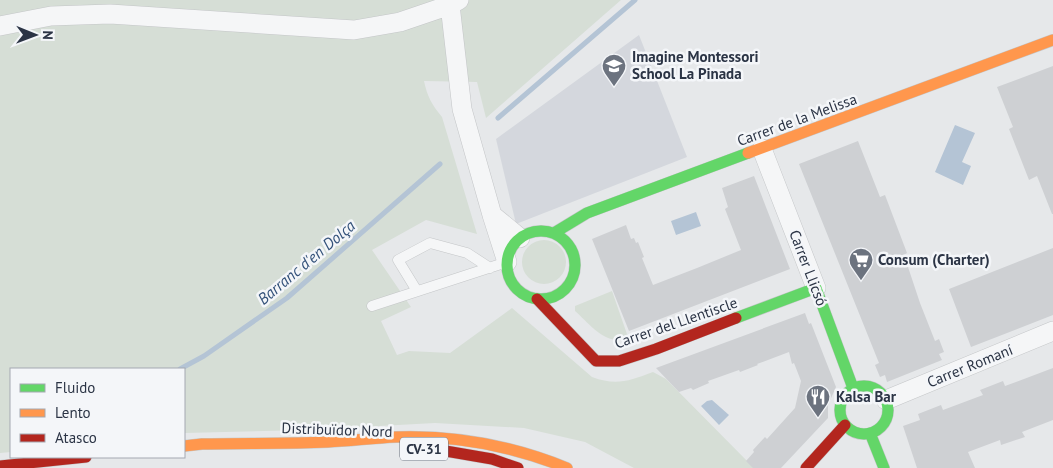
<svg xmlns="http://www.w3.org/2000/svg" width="1053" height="468" font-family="'PT Sans',sans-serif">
<rect width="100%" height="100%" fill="#e6e8ea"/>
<path fill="#d4d7dd" d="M639,35L687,157L516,224L496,139Z"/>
<path fill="#d6ded6" d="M0,0H621L486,118L477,82L424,81C427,96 432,105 442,117L477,234L426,220L372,250L411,307L381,321L397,355L409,351L450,353L512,308L592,377C616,386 629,381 653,372L666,379L754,468H634L585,442L524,428L435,423L305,430L184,433V369H11V452L0,453Z
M522 262a22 22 0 1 1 44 0a22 22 0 1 1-44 0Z
M612,291L628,337C607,348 590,324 575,311V306Z"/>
<path fill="#b4c4d5" d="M955,125L975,133L962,162L971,166L963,185L935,172Z
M696,212L701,226L676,235L671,221Z
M712,400L729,415L719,425L701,406L707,401Z"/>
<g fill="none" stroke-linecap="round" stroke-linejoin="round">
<path stroke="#b4c4d5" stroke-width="5" d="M498,118L635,0
M180,369L204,356L287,298L440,164"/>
</g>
<path fill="#ced0d3" d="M1053,66V214H1052L1037,176L1029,180L1009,129L1013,127L997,87Z
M858,141L880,197L885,195L907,253L904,255L920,303L935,341L939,339L944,352L939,354L942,360L887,382L885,375L880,377L875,365L879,363L799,164Z
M754,176L790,269L629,331L592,239L626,225L631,239L634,238L636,243L638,242L644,257L642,258L653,285L697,268L741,250L725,209L728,207L722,188Z
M1053,248V315L971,347L949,289Z
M805,313L809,324L811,323L836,387L828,405V418L781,468H753L746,461L754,452L753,450L765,437L767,439L795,408L801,381L794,363L792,364L789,352L757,364L758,365L740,372L739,370L708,381L709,383L693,390L691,388L679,392L656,368Z
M1053,368V420L1022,432L1025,437L1001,445L1000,440L968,452L975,468H917L903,426L920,420L918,414L941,405L943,410L983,395L980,390L1003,381L1005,386Z"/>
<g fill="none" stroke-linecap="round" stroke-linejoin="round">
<defs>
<path id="lane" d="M417,291L398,260L430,243L467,253L490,268
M372,306L507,262"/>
<path id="street" d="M450,5L462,109L492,215L507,262
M0,26L51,16L110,14L354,30L400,22L450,5L459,0
M762,149L816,288
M492,215L520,238
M886,400L1053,331"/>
<path id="fast" d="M507 265a34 34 0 1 1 68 0a34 34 0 1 1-68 0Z
M554,233L587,213L748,153
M736,318L816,288L853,388
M840 410a24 24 0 1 1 48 0a24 24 0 1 1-48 0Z
M870,433L884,468"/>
<path id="slow" d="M748,153L1053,40
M184,446L202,444C244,443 286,444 328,442C350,441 373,438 396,437C454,435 513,446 567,468"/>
<path id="jam" d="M537,299L596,361H619L656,349L736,318
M434,449L492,459L518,468
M0,466L86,457
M806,468L845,425"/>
</defs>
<use href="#lane" stroke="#c4c6c8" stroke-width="11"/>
<use href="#street" stroke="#c4c6c8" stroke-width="20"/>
<use href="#fast" stroke="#c4c6c8" stroke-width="12"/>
<use href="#slow" stroke="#c4c6c8" stroke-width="12"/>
<use href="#jam" stroke="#c4c6c8" stroke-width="12"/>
<use href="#lane" stroke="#f5f6f7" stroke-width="10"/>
<use href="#street" stroke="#f5f6f7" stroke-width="19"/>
<use href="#fast" stroke="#63d668" stroke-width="11"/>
<use href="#slow" stroke="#ff974d" stroke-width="11"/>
<use href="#jam" stroke="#b3261e" stroke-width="11"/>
</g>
<defs>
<symbol id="school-pin" viewBox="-11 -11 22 30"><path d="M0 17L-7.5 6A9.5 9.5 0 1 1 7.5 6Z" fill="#6c737f" stroke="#f4f6f9"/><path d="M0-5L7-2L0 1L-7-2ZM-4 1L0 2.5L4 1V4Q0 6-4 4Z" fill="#fff"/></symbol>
<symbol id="supermarket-pin" viewBox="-11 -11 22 30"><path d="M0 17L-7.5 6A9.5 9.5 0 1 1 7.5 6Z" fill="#6c737f" stroke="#f4f6f9"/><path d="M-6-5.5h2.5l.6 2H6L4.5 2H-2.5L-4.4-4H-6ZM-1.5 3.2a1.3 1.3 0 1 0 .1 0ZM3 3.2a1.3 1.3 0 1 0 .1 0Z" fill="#fff"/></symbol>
<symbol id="restaurant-pin" viewBox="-11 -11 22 30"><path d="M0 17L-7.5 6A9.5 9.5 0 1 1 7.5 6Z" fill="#6c737f" stroke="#f4f6f9"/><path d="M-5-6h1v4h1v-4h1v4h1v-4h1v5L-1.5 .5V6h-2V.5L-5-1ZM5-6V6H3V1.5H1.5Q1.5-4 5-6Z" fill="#fff"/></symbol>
</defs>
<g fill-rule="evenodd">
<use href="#school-pin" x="600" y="52" width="28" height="38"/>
<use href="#supermarket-pin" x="847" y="246" width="28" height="38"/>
<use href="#restaurant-pin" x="804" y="383" width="28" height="38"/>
</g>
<g text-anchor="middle" stroke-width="5" stroke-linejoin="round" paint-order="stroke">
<rect fill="#f4f6f9" stroke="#676e7b" stroke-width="1" x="400" y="437.5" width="48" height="23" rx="4"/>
<g font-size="14" font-weight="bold" fill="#2b3445">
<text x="424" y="454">CV-31</text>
</g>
<g font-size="15" font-weight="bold" fill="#2b3445" stroke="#f4f6f9" text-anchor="start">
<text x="632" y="62">Imagine Montessori<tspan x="632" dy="17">School La Pinada</tspan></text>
<text x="878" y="265">Consum (Charter)</text>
<text x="836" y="402">Kalsa Bar</text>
</g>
<g font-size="15" fill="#2b3445" stroke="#f4f6f9">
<text transform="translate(797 120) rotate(-20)" y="5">Carrer de la Melissa</text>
<text transform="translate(808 268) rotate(69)" y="5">Carrer Llicsó</text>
<text transform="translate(676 323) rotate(-19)" y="5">Carrer del Llentiscle</text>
<text transform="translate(970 366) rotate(-22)" y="5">Carrer Romaní</text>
<text transform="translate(337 430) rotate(2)" y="5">Distribuïdor Nord</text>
</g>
<g font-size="16" font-style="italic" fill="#34527a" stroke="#f4f6f9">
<text transform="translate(306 262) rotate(-40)" y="6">Barranc d'en Dolça</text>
</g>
</g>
<rect x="10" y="368" width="175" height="90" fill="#f4f6f9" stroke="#a4a8b1"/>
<rect x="20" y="384" width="25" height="8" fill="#63d668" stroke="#a4a8b1"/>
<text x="55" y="393" font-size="15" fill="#2b3445">Fluido</text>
<rect x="20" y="409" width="25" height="8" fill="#ff974d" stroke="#a4a8b1"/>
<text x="55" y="418" font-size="15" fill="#2b3445">Lento</text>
<rect x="20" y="434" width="25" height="8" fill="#b3261e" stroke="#a4a8b1"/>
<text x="55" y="443" font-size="15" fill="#2b3445">Atasco</text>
<g transform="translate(35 35) rotate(91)" stroke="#f4f6f9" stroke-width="4" paint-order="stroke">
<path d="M0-4L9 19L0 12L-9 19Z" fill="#2b3445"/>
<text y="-8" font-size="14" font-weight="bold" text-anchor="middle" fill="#2b3445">N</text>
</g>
</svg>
